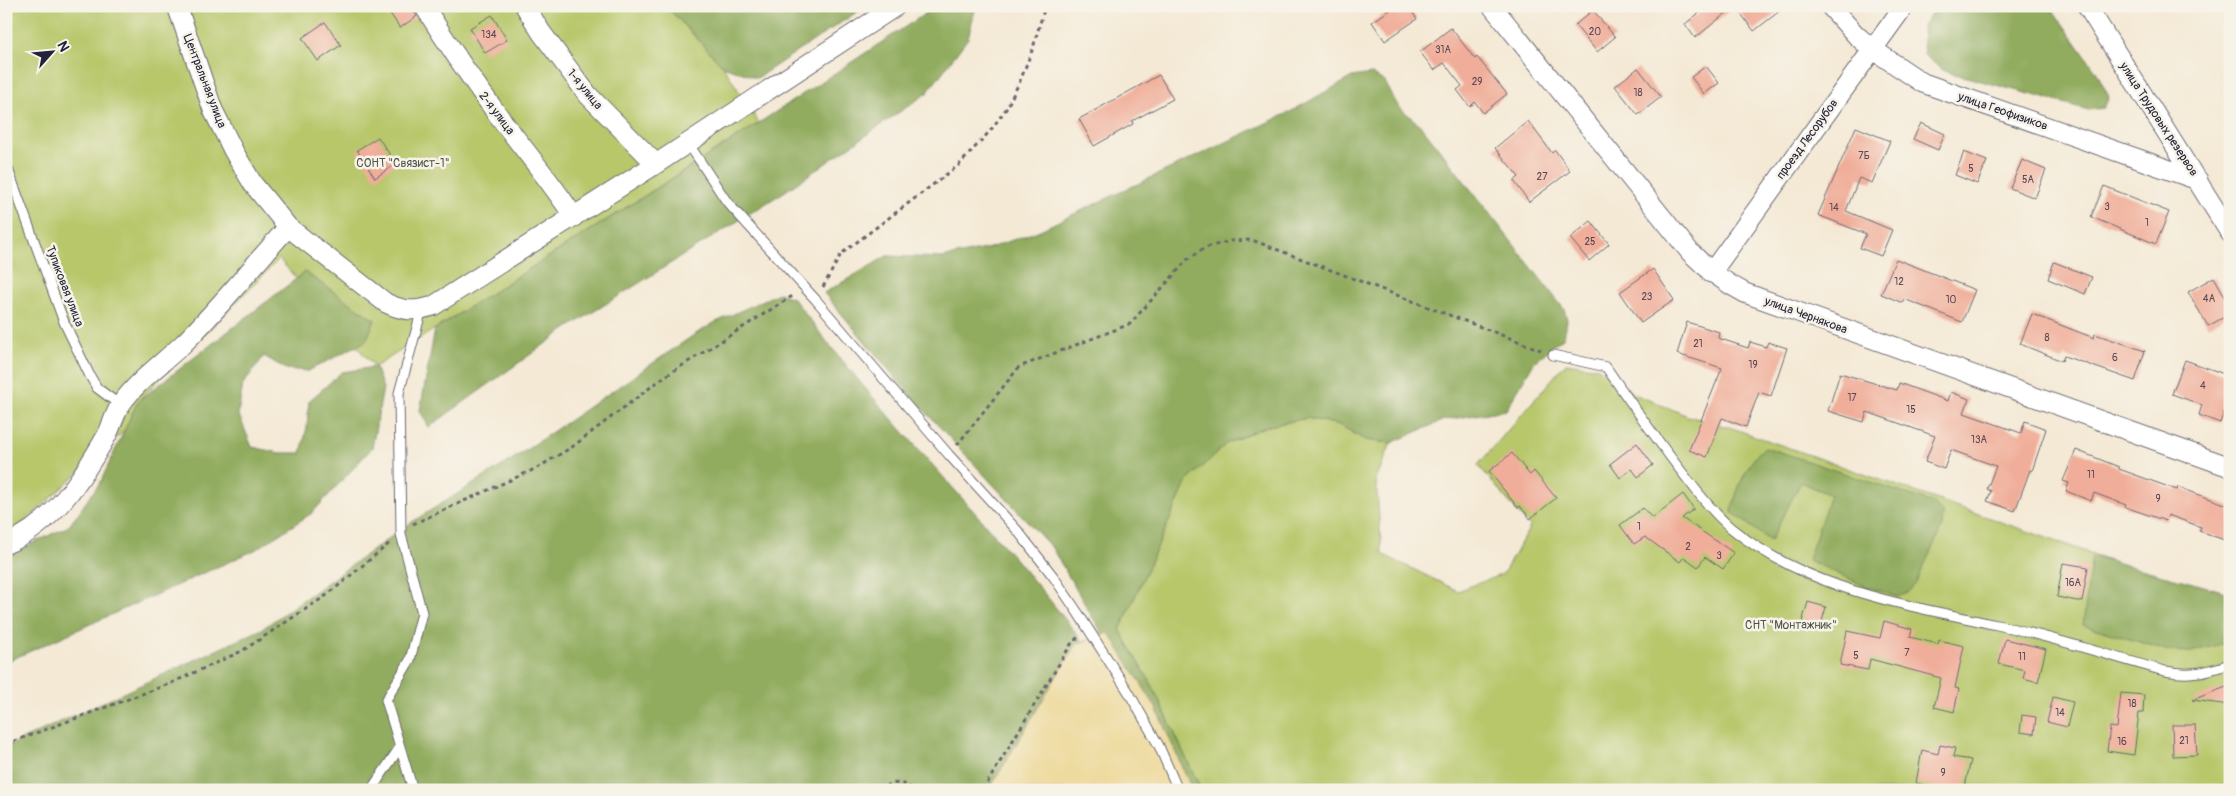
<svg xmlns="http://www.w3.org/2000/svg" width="2236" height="796" font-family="Pangolin,sans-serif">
<rect width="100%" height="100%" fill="#f7f3e8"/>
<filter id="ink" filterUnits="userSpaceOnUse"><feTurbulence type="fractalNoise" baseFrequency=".02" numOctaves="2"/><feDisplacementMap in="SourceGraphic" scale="10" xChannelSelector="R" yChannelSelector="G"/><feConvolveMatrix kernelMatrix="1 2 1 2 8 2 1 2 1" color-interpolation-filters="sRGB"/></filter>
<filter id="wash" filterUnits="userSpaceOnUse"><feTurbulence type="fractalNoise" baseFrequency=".0096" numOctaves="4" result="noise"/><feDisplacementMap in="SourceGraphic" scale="20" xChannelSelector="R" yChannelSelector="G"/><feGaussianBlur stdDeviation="1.12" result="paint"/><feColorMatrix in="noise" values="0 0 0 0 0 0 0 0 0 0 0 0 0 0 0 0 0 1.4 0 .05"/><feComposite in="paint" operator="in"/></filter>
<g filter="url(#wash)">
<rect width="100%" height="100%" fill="#f4e9d5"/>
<path fill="#b7c76a" stroke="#6c7452" d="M6,6H666L723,66L759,123L375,367L279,259L138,401L125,430L6,539Z
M1566,363L1598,368L1634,394L1688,416L1732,428L2230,602V790H1201L1152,685L1120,630L1187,481L1226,444L1264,427L1307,418L1340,425L1365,440L1391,443L1376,480L1382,554L1458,591L1503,574L1530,527L1478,465Z"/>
<path fill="#91ac5e" stroke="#5a674c" d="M666,6H866L757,78L723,66Z
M937,6H976L968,38L927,93L784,192L566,329L429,427L420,411L435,329L736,138Z
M1936,6H2050L2096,71L2109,97L2104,108L2089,110L1944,71L1924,55L1922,27Z
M1372,74L1385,82L1398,106L1422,127L1564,309L1567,320L1564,337L1534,362L1506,410L1444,420L1391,443L1365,440L1340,425L1307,418L1264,427L1226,444L1187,481L1120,630L1152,685L1201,790H1192L1155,706L1109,634L1103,635L1052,548L910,395L824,293L887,256L942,258L990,248L1038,231L1290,112L1352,77Z
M305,272L375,320L366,341L308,371L286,369L264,356L243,384L238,413L252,447L280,453H301L307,427L309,401L342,372L375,367L383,388L372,448L312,513L255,550L6,662V556L69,526L101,481L138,401Z
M779,293L793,298C883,419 992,523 1083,642L1076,644L989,790H6V747L262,629L412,522L510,461L694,335L714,323Z
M1765,447L1933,503L1943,513L1942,527L1916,583L1907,593L1897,597L1865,586L1808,560L1830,495L1801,482L1770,541L1732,512C1734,493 1750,458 1765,447Z
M2092,556L2230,593V642L2191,652L2169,651L2083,625Z"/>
<path fill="#eeda9e" stroke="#887e6c" d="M1109,633L1155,706L1192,790H989L1076,644Z"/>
<g id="blocks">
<path fill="#f0ae9a" d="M385,6H410L417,16L400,28Z
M1396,6H1408L1417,19L1385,41L1372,22Z
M1708,6H1786L1754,31L1735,6L1695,38L1685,24Z
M1593,10L1615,37L1597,52L1575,25Z
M492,15L507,40L485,53L470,28Z
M325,22L341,45L318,61L302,38Z
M1451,28L1475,59L1477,57L1507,94L1483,113L1475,102L1470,107L1457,90L1462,86L1444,63L1434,70L1420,52Z
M1706,66L1719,83L1704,94L1691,77Z
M1638,68L1661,97L1638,115L1615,86Z
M1159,75L1173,99L1132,121L1133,124L1094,146L1079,119Z
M1528,121L1552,153L1555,150L1570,171L1529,202L1514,181L1519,177L1495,148Z
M1921,123L1945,134L1938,150L1913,139Z
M1856,127L1890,141L1872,183L1859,178L1846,211L1892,230L1881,256L1860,248L1866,234L1818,215Z
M378,137L396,164L375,178L357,150Z
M1964,152L1987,161L1977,184L1955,175Z
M2022,160L2046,170L2035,198L2010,188Z
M2104,186L2169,212L2156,244L2091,217Z
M1591,221L1609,244L1589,261L1570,238Z
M1896,259L1975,290L1962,322L1904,299L1903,303L1881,294Z
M2054,262L2092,277L2085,294L2048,279Z
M1653,269L1674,300L1641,323L1620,292Z
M2214,277L2230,305V314L2208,326L2188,292Z
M2032,314L2094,338L2095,334L2145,351L2135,381L2064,356L2062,361L2020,344Z
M1687,322L1719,332L1718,338L1748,348L1750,342L1766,347L1768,342L1787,348L1771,396L1759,392L1746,427L1722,418L1707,457L1689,450L1722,368L1677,354Z
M2185,360L2230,376V396L2220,423L2199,415L2202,405L2172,394Z
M1840,373L1897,390L1899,383L1948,401L1951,392L1969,399L1964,413L2021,433L2025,421L2046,429L2032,471L2030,470L2015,511L1987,501L1991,491L1987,489L1996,466L1951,450L1944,469L1925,462L1935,436L1867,412L1864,422L1828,411Z
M1637,443L1653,465L1638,477L1632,469L1620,478L1610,464Z
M2076,450L2119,467V469L2177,490L2178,487L2230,506V542L2199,531L2201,527L2168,515L2166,521L2125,507L2126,505L2094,493L2091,501L2066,491L2069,483L2063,481Z
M1512,453L1530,475L1534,471L1556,498L1530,519L1520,506L1518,508L1489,471Z
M1683,494L1694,509L1682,518L1734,553L1723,569L1705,557L1698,567L1684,557L1680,562L1645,537L1634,544L1620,525L1643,508L1652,518Z
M2063,563L2088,567L2082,602L2057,597Z
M1808,602L1826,607L1820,628L1802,622Z
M1884,621L1912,629L1910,637L1938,644L1939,640L1964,646L1955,688L1959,689L1954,712L1934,707L1941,678L1870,659L1868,670L1840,665L1847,631L1880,638Z
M2005,639L2046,649L2038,682L2023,678L2025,670L1999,664Z
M2226,687L2230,696V705L2192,700Z
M2121,693L2144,695L2143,713H2139L2134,755L2107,751L2110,727L2117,728Z
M2053,697L2073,702L2067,727L2047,722Z
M2022,715L2036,717L2034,734L2020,732Z
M2172,725H2195L2197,755L2173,756Z
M1940,745L1955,748L1953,757L1971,760L1964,790H1949L1916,783L1922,750L1938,754Z"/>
</g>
</g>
<g filter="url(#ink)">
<use href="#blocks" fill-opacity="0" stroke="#6c6871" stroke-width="1"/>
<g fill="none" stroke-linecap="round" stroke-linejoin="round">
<defs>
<path id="service" d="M688,143L727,202L816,300L949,455L1017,530L1053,576L1078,613L1128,691L1159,746L1178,790
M6,164L64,322L90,376L97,388L120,405
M1553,355L1606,367C1630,402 1655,437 1681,471C1696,490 1712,512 1731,528C1807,590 1904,604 1997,625C2054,637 2109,656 2165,671C2191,676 2205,672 2230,664
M371,790L400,747
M413,790L386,700L410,660L422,613L401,534L399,393L422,309"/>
<path id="minor" d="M177,6L213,110L234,152L253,184L288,227L386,303C403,311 414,312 433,306L656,164L896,6
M424,6C448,45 474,83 501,119C526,152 552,183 574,217
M525,6L541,32L588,95L656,164
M1492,6L1690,252C1707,269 1723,282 1745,293L2230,467
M1830,6L1856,35L1872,49L1923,83L2198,180
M2087,6L2230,233
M1711,273L1904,6
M6,544C53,525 83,477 107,435C112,425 115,413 121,404C138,380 163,363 184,343C220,307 253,266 288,227"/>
</defs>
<use href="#service" stroke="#6c6871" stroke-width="11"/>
<use href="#minor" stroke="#6c6871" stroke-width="21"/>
<path stroke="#6c6871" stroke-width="3" stroke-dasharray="4 4" stroke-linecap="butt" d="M823,287L841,254L959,165L990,131L1006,109L1020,81L1033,48L1045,6
M957,445L1019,367L1130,324L1188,259L1204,248L1230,241L1252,240L1541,350
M413,524L537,468L572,447L664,377L794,295
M6,744L169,684L242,651L327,595L391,542
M879,790C893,781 901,781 915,790
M983,790L1073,641L1079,637"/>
<use href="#service" stroke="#fff" stroke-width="9"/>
<use href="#minor" stroke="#fff" stroke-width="19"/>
</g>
</g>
<g text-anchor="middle" stroke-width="5" stroke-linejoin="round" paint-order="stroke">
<g font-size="10" fill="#564553">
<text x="1595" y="35">20</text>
<text x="489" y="38">134</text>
<text x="1443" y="53">31А</text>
<text x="1477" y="85">29</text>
<text x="1638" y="96">18</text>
<text x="1864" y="159">7Б</text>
<text x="1971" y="172">5</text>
<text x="1542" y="180">27</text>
<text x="2028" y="183">5А</text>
<text x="2107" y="210">3</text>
<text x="1834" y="211">14</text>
<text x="2147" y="226">1</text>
<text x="1590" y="245">25</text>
<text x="1899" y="285">12</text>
<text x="1647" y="300">23</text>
<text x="2209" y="302">4А</text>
<text x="1951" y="303">10</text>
<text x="2047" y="341">8</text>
<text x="1698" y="347">21</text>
<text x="2115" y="361">6</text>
<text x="1753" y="368">19</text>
<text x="2203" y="389">4</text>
<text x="1852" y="401">17</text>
<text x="1911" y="413">15</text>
<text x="1979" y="443">13А</text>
<text x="2091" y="478">11</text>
<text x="2158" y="502">9</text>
<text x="1639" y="530">1</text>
<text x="1688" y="550">2</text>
<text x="1719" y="559">3</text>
<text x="2073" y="586">16А</text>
<text x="1907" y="656">7</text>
<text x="1856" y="659">5</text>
<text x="2022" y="660">11</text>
<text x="2132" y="707">18</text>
<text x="2060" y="716">14</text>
<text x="2184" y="744">21</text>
<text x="2122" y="745">16</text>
<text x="1943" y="776">9</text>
</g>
<g font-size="12" fill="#22223b" stroke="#f7f3e8">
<text transform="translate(205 81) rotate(69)" y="4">Центральная улица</text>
<text transform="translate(585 89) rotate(51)" y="4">1-я улица</text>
<text transform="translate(2003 111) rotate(19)" y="4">улица Геофизиков</text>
<text transform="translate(497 113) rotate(53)" y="4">2-я улица</text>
<text transform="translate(2159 119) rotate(57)" y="4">улица Трудовых резервов</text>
<text transform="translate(1807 139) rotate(-54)" y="4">проезд Лесорубов</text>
<text transform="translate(65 286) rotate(69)" y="4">Тупиковая улица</text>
<text transform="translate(1806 315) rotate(20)" y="4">улица Чернякова</text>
</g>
<g font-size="12" fill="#4f5449" stroke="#f7f3e8">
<text x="403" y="167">СОНТ "Связист-1"</text>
<text x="1791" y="629">СНТ "Монтажник"</text>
</g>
</g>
<rect width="2236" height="796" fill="none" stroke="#f7f3e8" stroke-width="25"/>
<g transform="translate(52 52) rotate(63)" stroke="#f7f3e8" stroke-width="4" paint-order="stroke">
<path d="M0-4L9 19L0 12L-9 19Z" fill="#22223b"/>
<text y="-8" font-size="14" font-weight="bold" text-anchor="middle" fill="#22223b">N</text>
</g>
</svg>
